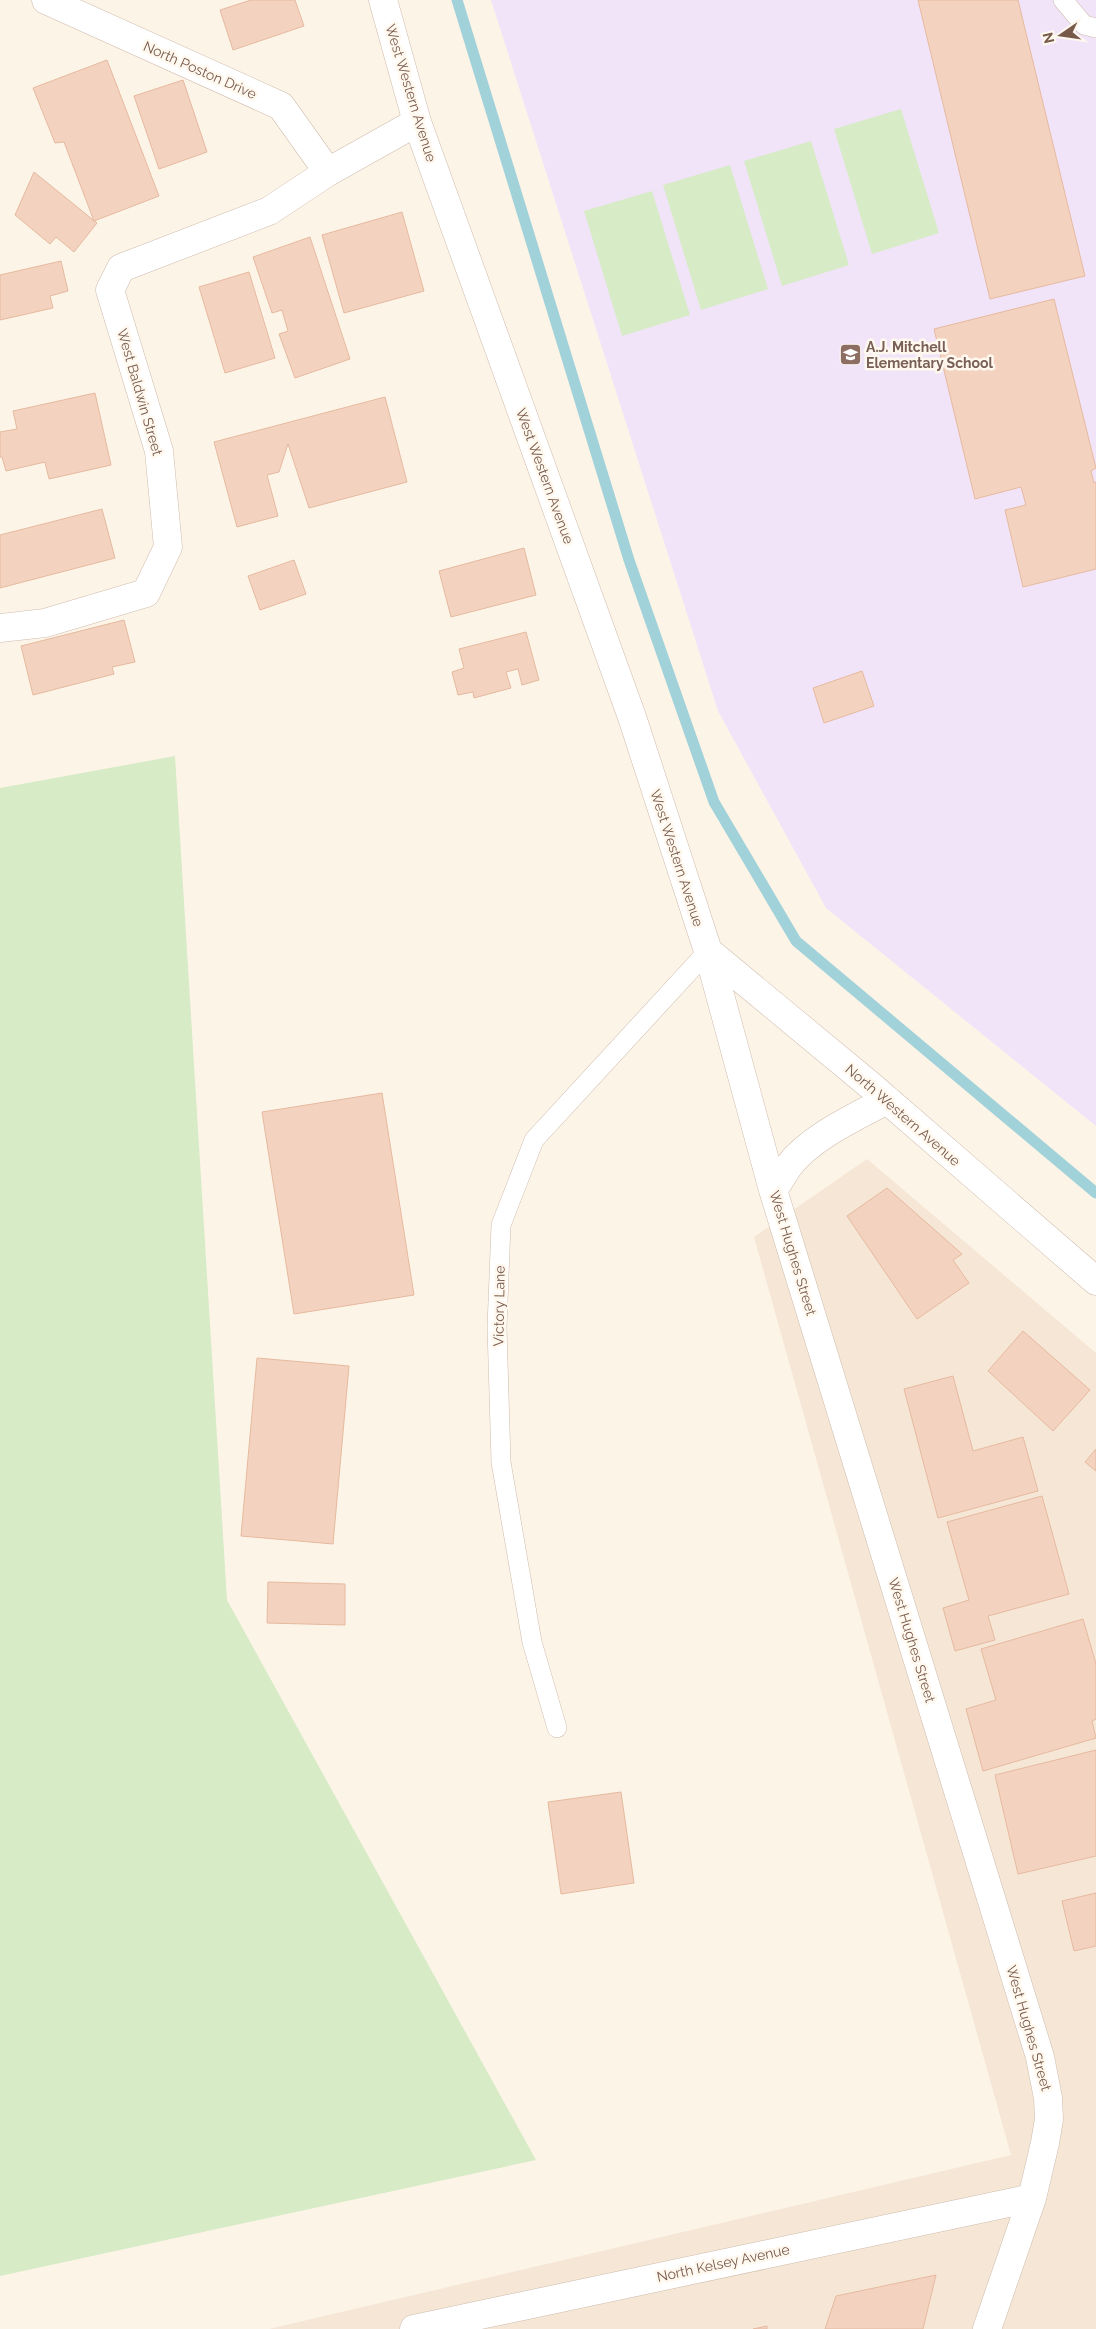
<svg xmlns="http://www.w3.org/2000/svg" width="1096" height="2329" font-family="Raleway,sans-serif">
<rect width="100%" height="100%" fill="#fdf4e8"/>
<path fill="#f5e6d6" d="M867,1159L1096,1353V2329H269L1011,2155L754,1237Z"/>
<path fill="#f1e4f9" d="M491,0H1096V1126L826,908L718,711Z"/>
<path fill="#d6ebc6" d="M901,109L939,233L872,254L834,129Z
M811,141L849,265L782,286L744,161Z
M730,165L768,289L701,310L663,185Z
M652,191L690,315L622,336L584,211Z
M175,756L227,1600L536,2160L0,2276V788Z"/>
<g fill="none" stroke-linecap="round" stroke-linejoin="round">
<path stroke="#a2d2d9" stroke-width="11" d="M457,0L629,560L714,802L796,941L1096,1193"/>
</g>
<path fill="#f3d3bf" stroke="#e6b99f" d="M251,0H295L304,26L233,50L220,10Z
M918,0H1018L1085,276L990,299Z
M107,60L159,196L94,221L64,142L55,143L33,88Z
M183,80L207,152L159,169L134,96Z
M34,172L97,223L74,252L56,237L50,244L15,215Z
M402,212L424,291L344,313L322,235Z
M310,237L350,359L295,378L279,334L288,331L282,310L272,313L253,257Z
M61,261L68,291L50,296L53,308L0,320V275Z
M249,272L275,358L225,373L199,287Z
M1054,299L1096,468L1091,471L1094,483L1096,482V569L1023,587L1005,510L1026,505L1021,487L975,499L934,329Z
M95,393L111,465L49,479L45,462L6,471L2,457H0V432L17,429L13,411Z
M385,397L407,482L309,508L288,444L279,472L267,475L278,516L237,527L214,442Z
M102,509L115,558L0,588V535Z
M524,548L536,595L451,617L439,571Z
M294,560L306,594L260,610L248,576Z
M124,620L135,662L112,667L114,674L33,695L21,646Z
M526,632L539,680L522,685L518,669L506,672L511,688L474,698L473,692L458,695L452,672L464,668L459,649Z
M862,671L874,706L824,723L813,688Z
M382,1093L414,1295L294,1314L262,1112Z
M887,1188L962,1254L953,1260L969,1283L917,1319L847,1216Z
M1023,1331L1090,1390L1053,1431L988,1371Z
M257,1358L349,1366L333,1544L241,1536Z
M953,1376L973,1451L1023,1437L1038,1491L938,1518L904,1389Z
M1096,1449V1471L1085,1462Z
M1042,1496L1069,1594L988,1616L995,1640L955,1651L943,1608L969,1600L947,1522Z
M268,1582L345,1584V1625L267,1623Z
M1083,1619L1096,1664V1719L1092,1721L1096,1738L983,1771L966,1709L996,1700L981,1649Z
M1096,1750V1856L1018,1874L995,1775Z
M621,1792L634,1883L561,1894L548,1802Z
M1096,1893V1946L1074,1951L1062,1901Z
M936,2275L923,2329H825L836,2296Z
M767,2326V2329H753Z"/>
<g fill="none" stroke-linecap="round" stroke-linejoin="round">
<defs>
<path id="service" d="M1063,0L1084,25L1096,28
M557,1728L532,1642L501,1462L497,1327L501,1225L534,1140L708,951"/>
<path id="minor" d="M46,0L281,106L328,172
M0,628L45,623L146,593L168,547L159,451L110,290L121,268L269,211L328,172L417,122
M708,951L773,1190L1040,2057L1048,2098L1049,2119L1045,2143L1032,2198L987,2329
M773,1190C778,1183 783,1175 788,1167C809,1138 855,1117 887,1100
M414,2329L1032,2198"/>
<path id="tertiary" d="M383,0L417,122L632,717L708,951L871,1086L1096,1281"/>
</defs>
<use href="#service" stroke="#cfbcad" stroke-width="20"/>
<use href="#minor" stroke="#cfbcad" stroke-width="29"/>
<use href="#tertiary" stroke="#cfbcad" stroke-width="29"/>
<use href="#service" stroke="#fff" stroke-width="19"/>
<use href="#minor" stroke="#fff" stroke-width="28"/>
<use href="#tertiary" stroke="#fff" stroke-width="28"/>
</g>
<defs>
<symbol id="school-square" viewBox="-11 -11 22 22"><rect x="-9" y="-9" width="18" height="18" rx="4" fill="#8d6e63" stroke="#fff8ef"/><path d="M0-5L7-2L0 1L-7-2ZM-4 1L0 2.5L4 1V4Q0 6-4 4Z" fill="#fff"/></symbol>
</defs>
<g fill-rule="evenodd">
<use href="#school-square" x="838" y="342" width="25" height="25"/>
</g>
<g text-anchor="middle" stroke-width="5" stroke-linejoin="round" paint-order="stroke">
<g font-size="14" fill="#785a4b" stroke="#fff8ef">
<text transform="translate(200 70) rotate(24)" y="5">North Poston Drive</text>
<text transform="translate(411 93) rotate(73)" y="5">West Western Avenue</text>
<text transform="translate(140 392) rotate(74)" y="5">West Baldwin Street</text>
<text transform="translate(545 476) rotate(70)" y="5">West Western Avenue</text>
<text transform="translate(677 858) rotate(72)" y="5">West Western Avenue</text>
<text transform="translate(903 1115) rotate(41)" y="5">North Western Avenue</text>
<text transform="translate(793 1253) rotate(73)" y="5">West Hughes Street</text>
<text transform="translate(499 1306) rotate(-89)" y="5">Victory Lane</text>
<text transform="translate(912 1640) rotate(73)" y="5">West Hughes Street</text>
<text transform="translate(1029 2028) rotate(74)" y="5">West Hughes Street</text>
<text transform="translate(723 2263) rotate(-12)" y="5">North Kelsey Avenue</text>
</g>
<g font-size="14" font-weight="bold" fill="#785e54" stroke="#fff8ef" text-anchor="start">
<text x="866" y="352">A.J. Mitchell<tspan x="866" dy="16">Elementary School</tspan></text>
</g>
</g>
<g transform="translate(1061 35) rotate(257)" stroke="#fff8ef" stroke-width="4" paint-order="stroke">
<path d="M0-4L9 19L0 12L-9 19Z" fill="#785a4b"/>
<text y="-8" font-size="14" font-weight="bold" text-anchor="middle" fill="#785a4b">N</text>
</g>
</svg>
